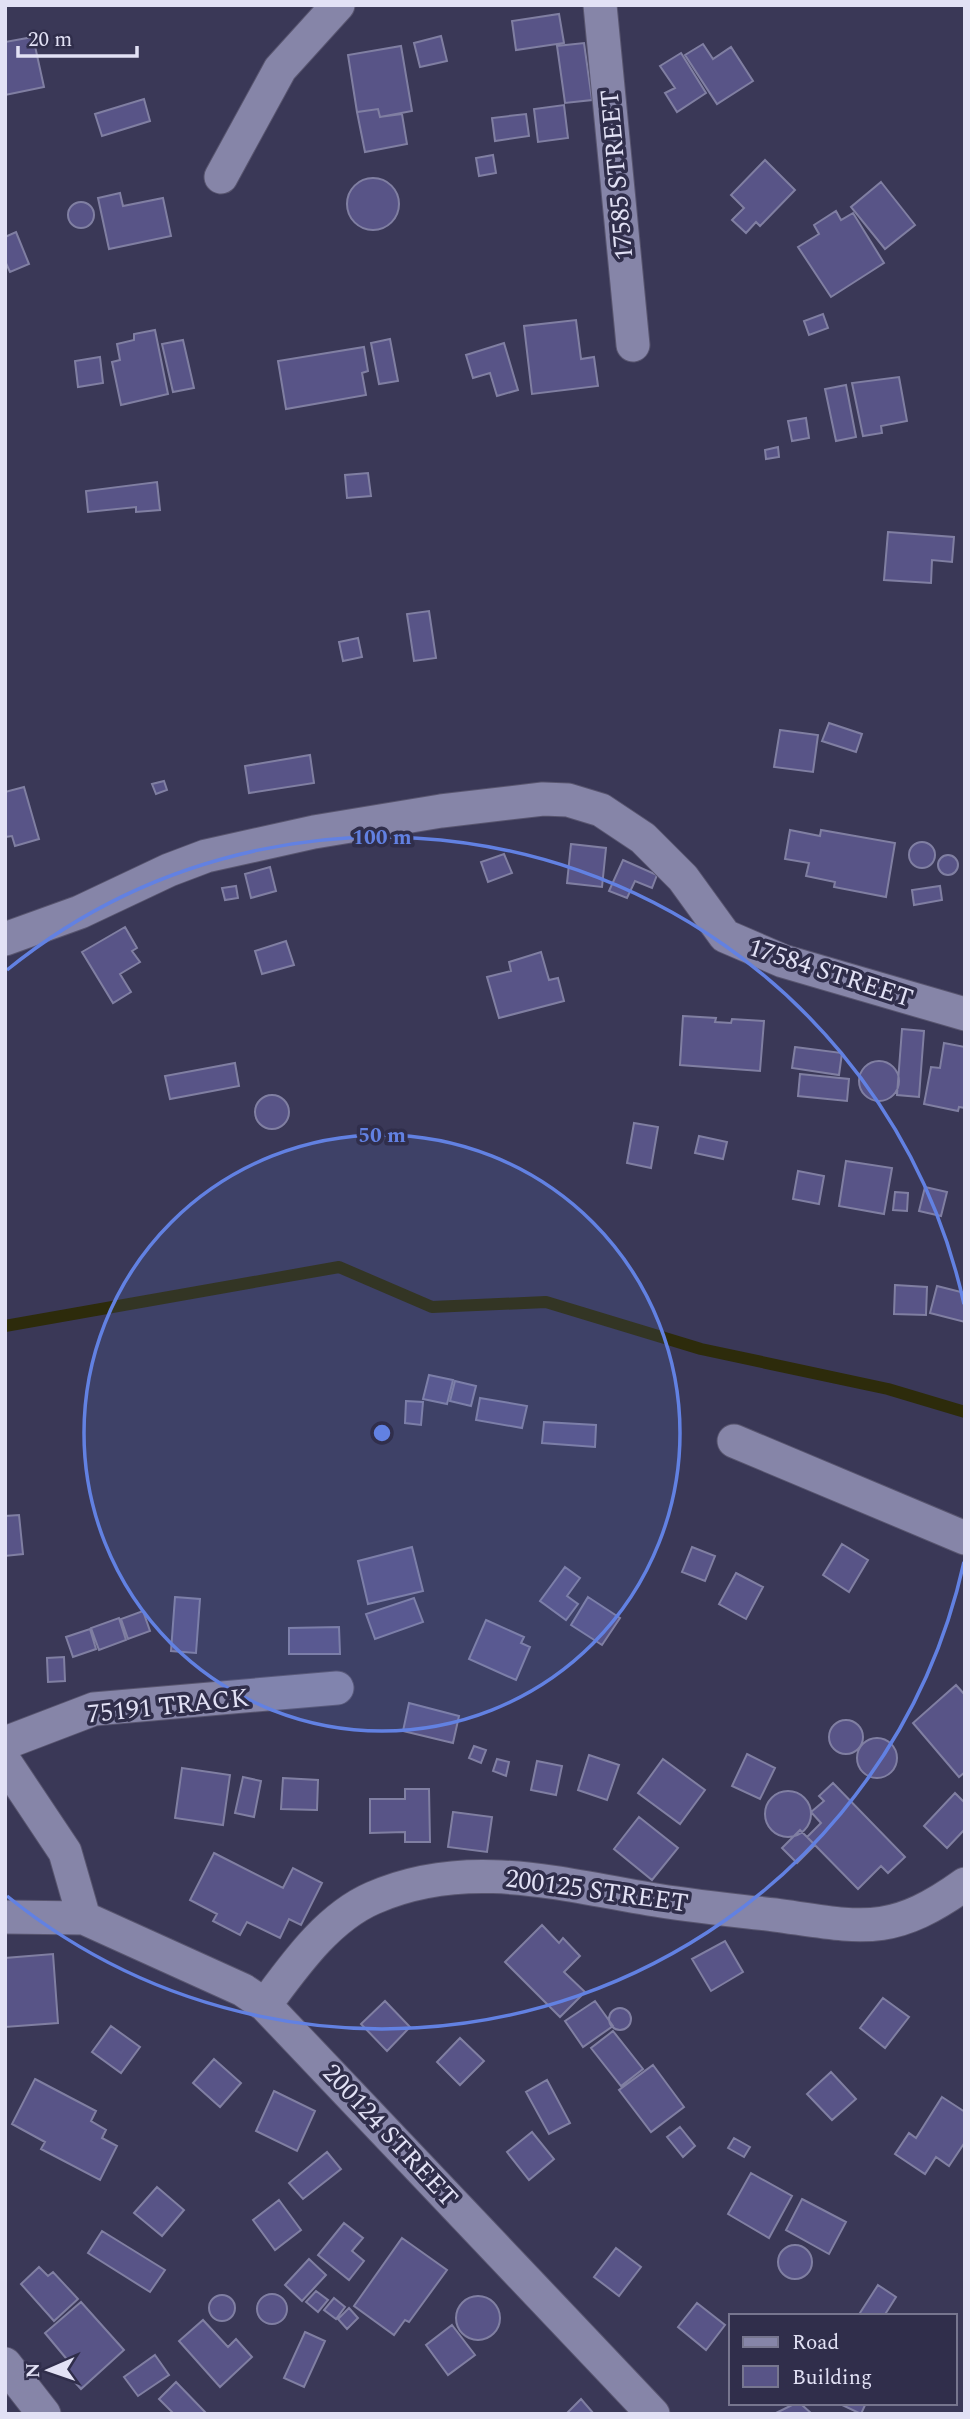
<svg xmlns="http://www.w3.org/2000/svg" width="970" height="2419" font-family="Spectral,serif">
<rect width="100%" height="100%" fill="#3a3857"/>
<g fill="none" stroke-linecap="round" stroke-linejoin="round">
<path stroke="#2d2b0b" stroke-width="12" d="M5,1326L339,1267L432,1307L546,1302L701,1349L888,1389L965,1412"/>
</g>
<path fill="#585487" stroke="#807fa2" stroke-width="2" d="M559,14L564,43L516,50L512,21Z
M441,36L447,61L420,67L414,43Z
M33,37L44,87L5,95V42Z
M584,43L592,100L565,103L557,46Z
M703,44L713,59L731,47L753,81L717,104L685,55Z
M401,46L412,111L380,117L378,109L357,112L348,55Z
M681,53L706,93L677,112L665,93L675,88L660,66Z
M144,99L150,121L102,136L95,114Z
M564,105L568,138L538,142L534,109Z
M378,109L380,117L402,114L407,144L365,152L357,112Z
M526,114L529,136L495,141L492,118Z
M493,155L496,173L479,176L476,158Z
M765,160L795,190L760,226L756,222L746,233L732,220L744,208L731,195Z
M347 204a26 26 0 1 1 52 0a26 26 0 1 1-52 0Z
M881,182L915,225L885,249L851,207Z
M120,193L123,206L163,198L171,236L109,249L98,198Z
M68 215a13 13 0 1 1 26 0a13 13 0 1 1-26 0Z
M836,211L841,220L853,213L884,263L831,297L798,247L819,234L814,225Z
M16,232L29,264L10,272L5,261V237Z
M823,314L828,328L809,335L804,321Z
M576,320L581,359L594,357L598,386L532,394L524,326Z
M155,330L168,394L121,405L112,362L120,360L117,344L134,340V334Z
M390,339L398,381L379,384L371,343Z
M183,340L194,388L173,392L162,344Z
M504,343L518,390L497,396L490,373L473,378L466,355Z
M364,347L368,371L362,373L366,395L286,409L278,361Z
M100,357L103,383L78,387L75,361Z
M899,377L907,421L881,426L882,433L863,436L852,383Z
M846,385L856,437L836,441L825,389Z
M806,418L809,438L792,441L788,421Z
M778,447L779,457L766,459L765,450Z
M368,473L371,496L347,498L345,475Z
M157,482L160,510L136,512V507L88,512L86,491Z
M888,532L954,537L952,562L932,560L931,583L884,580Z
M429,611L436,658L414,661L407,614Z
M358,638L362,657L343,661L339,642Z
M829,723L862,734L856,752L822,741Z
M780,730L818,735L813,772L774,767Z
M310,755L314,783L249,793L245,766Z
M164,781L167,790L156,794L152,784Z
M24,787L39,839L15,846L12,836L5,837V792Z
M790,830L820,836L821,830L895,843L886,897L834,887L835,882L806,876L809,863L785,859Z
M909 855a13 13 0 1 1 26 0a13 13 0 1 1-26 0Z
M571,844L606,848L602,887L567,883Z
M504,854L512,873L488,882L481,862Z
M938 865a10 10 0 1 1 20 0a10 10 0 1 1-20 0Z
M623,860L657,875L652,888L635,881L627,898L609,891Z
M270,867L276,891L251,898L245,874Z
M236,886L238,898L225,900L222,888Z
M940,886L942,900L914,905L912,890Z
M125,927L137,948L132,951L140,962L120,974L131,992L113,1003L82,952Z
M286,941L294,965L262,974L255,951Z
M541,952L549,980L558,978L564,1001L499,1018L487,977L511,971L509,962Z
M683,1016L716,1018L715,1022L731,1023L732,1019L764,1021L760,1071L680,1065Z
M902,1029L924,1031L919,1097L897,1095Z
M944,1043L965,1047V1108L959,1107L958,1111L924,1104L931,1067L940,1068Z
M795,1047L842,1053L839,1075L792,1068Z
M859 1081a20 20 0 1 1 40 0a20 20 0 1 1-40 0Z
M235,1063L239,1086L170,1099L165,1076Z
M800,1074L849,1079L847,1101L798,1096Z
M255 1112a17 17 0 1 1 34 0a17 17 0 1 1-34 0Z
M634,1123L658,1127L651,1168L627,1163Z
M699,1136L727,1142L723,1159L695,1153Z
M846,1161L892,1168L884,1214L839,1206Z
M798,1171L824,1176L819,1204L793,1199Z
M925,1187L947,1192L941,1216L919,1211Z
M895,1192L908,1193L907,1211L893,1210Z
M895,1285L927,1287L926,1315L894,1314Z
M937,1286L965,1293V1322L930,1313Z
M429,1375L453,1380L447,1404L423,1399Z
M455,1381L476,1386L471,1406L450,1401Z
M480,1398L527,1406L522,1428L476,1420Z
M406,1401L423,1402L421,1425L405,1423Z
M544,1422L596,1425L595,1447L542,1443Z
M19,1515L23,1554L5,1556V1516Z
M842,1544L868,1560L849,1592L823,1575Z
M412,1547L423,1591L368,1604L358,1561Z
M692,1547L715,1556L705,1581L682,1572Z
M565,1567L580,1578L567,1596L578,1604L566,1620L540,1601Z
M736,1573L763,1587L746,1619L719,1604Z
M175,1597L200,1599L196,1653L171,1651Z
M588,1597L620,1618L602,1645L571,1625Z
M414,1598L423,1622L375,1639L366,1614Z
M143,1611L150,1631L128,1639L121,1619Z
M119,1618L126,1640L99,1650L91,1628Z
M486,1620L524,1637L521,1643L530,1647L516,1680L469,1659Z
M339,1627L340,1654H289V1628Z
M90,1629L96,1649L73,1657L66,1637Z
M64,1657L65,1681L48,1682L47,1658Z
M956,1685L965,1695V1772L959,1777L913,1723Z
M409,1703L459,1716L453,1743L403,1731Z
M829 1737a17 17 0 1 1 34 0a17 17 0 1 1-34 0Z
M857 1758a20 20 0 1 1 40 0a20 20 0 1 1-40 0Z
M474,1746L486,1750L481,1763L469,1758Z
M747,1754L775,1768L760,1799L732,1786Z
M589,1755L619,1765L607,1800L578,1790Z
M497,1759L509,1762L506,1776L493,1771Z
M663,1759L705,1790L680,1824L638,1793Z
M537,1761L562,1766L556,1795L531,1790Z
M182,1768L230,1775L223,1825L175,1818Z
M243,1777L261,1781L254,1817L235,1813Z
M283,1778L318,1780L317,1810L281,1809Z
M833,1783L905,1857L888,1873L881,1866L858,1889L807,1837L821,1823L811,1812L824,1801L819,1796Z
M405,1789H429L430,1842H405V1832L370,1833V1799H405Z
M765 1814a23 23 0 1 1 46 0a23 23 0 1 1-46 0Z
M955,1793L965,1803V1829L947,1848L924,1826Z
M453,1812L492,1817L487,1852L448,1847Z
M639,1817L678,1848L652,1880L614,1849Z
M800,1830L815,1845L797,1863L782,1848Z
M214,1853L283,1888L293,1868L322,1883L301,1925L289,1919L280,1938L247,1922L240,1935L213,1921L217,1914L190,1900Z
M542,1925L559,1943L563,1938L580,1956L564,1972L585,1992L560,2017L505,1962Z
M725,1941L743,1972L711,1991L692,1959Z
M53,1954L58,2023L5,2027V1958Z
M883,1998L909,2017L885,2048L860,2028Z
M385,2001L410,2027L387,2051L361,2024Z
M595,2001L613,2026L583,2047L565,2021Z
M609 2019a11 11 0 1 1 22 0a11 11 0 1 1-22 0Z
M111,2026L140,2047L121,2073L92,2052Z
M613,2031L643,2069L621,2086L591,2048Z
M460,2038L484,2061L460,2085L437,2062Z
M214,2059L241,2083L220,2107L193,2083Z
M653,2065L684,2107L651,2132L619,2090Z
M831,2072L856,2099L832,2120L807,2094Z
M35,2079L96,2111L91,2121L106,2130L102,2138L117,2146L100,2180L41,2149L45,2142L12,2124Z
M547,2080L570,2123L549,2134L526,2092Z
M274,2091L315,2111L297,2151L256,2131Z
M942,2097L965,2112V2142L949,2166L936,2157L925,2174L895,2154L909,2133L916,2138Z
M680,2127L695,2146L683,2157L667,2137Z
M532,2132L554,2159L529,2180L507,2152Z
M734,2138L750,2147L744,2157L728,2148Z
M327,2152L341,2169L303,2199L289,2183Z
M751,2173L792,2196L769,2238L728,2214Z
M157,2187L184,2210L162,2236L134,2213Z
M802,2199L846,2222L829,2254L786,2230Z
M279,2200L301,2230L275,2250L253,2220Z
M344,2223L363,2238L352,2251L364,2261L349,2280L318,2255Z
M102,2231L165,2270L150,2292L88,2253Z
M402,2238L447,2270L409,2322L405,2320L394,2335L354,2306Z
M778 2262a17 17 0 1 1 34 0a17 17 0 1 1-34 0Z
M616,2248L641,2267L619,2296L594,2277Z
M309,2259L326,2275L302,2301L285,2285Z
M39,2267L48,2276L53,2272L78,2299L54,2321L21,2284Z
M878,2285L896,2297L884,2316H858Z
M316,2291L328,2300L318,2312L306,2302Z
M257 2309a15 15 0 1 1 30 0a15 15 0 1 1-30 0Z
M209 2308a13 13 0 1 1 26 0a13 13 0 1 1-26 0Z
M456 2318a22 22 0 1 1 44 0a22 22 0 1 1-44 0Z
M334,2298L345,2307L336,2319L324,2310Z
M81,2302L124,2350L81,2389L63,2369L70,2363L45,2333Z
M697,2303L725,2325L706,2350L678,2327Z
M349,2308L358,2318L347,2329L338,2319Z
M203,2320L228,2347L236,2339L252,2357L220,2387L179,2341Z
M452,2325L475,2355L448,2375L426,2345Z
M305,2332L325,2341L304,2387L284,2378Z
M155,2355L169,2375L138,2396L124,2377Z
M176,2382L207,2414H174L159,2399Z
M581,2399L594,2414H566Z
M838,2403H866L861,2414Z
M794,2404L802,2405L812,2414H774Z"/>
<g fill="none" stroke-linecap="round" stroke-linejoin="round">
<defs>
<path id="street" d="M600,5L633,345
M221,177L280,69L338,5
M5,939L80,912L169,870L206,856L314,832L441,811L543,799L568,800L601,810L643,838L683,878L725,936L783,961L965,1014
M734,1441L965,1538
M5,1743L94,1709L337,1688
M5,1762L65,1852L84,1918
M5,1917L84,1918L243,1990L265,2005L653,2414
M265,2005C294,1966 327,1918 373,1898C464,1858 556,1883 649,1899C690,1906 733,1910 775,1915C861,1927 890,1938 965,1884
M5,2364L44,2414"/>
</defs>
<use href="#street" stroke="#58556f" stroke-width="35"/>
<use href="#street" stroke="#8685a8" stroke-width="33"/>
</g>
<circle cx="382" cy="1433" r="298" fill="#6281e2" fill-opacity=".12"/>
<g fill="none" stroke="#6281e2" stroke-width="3.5">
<circle cx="382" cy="1433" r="298"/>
<path d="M964 1562A596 596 0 0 1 7 1896M7 970A596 596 0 0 1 964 1304"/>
</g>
<g text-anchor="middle" stroke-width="7" stroke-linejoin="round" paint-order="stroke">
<g font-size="26" fill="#e2e1f5" stroke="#302e4b">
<text transform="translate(616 175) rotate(-95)" y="9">17585 STREET</text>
<text transform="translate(831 972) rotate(18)" y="9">17584 STREET</text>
<text transform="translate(168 1705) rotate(-6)" y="9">75191 TRACK</text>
<text transform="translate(597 1890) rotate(8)" y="9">200125 STREET</text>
<text transform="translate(391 2135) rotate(47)" y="9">200124 STREET</text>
</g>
</g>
<circle cx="382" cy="1433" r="10" fill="#6281e2" stroke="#302e4b" stroke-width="3.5"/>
<g font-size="21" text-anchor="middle" font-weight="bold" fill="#6281e2" stroke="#302e4b" stroke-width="7" stroke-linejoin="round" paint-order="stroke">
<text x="382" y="844">100 m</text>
<text x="382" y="1142">50 m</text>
</g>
<rect width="970" height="2419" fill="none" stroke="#e2e1f5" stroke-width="14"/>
<rect x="729" y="2314" width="228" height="91" fill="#302e4b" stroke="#77768f" stroke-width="2"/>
<rect x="743" y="2337" width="35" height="10" fill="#8685a8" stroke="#77768f" stroke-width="2"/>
<text x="792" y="2349" font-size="21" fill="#e2e1f5">Road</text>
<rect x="743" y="2366" width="35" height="21" fill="#585487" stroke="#77768f" stroke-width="2"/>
<text x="792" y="2384" font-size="21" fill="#e2e1f5">Building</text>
<g transform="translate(49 2370) rotate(268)" stroke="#302e4b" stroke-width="5" paint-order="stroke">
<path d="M0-5L12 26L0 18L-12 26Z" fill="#e2e1f5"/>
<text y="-10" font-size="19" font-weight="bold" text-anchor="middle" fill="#e2e1f5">N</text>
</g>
<path d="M18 46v10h119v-10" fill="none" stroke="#e2e1f5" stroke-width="3.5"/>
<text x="28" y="46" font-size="21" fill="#e2e1f5" stroke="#302e4b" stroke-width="5" paint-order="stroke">20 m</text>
</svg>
